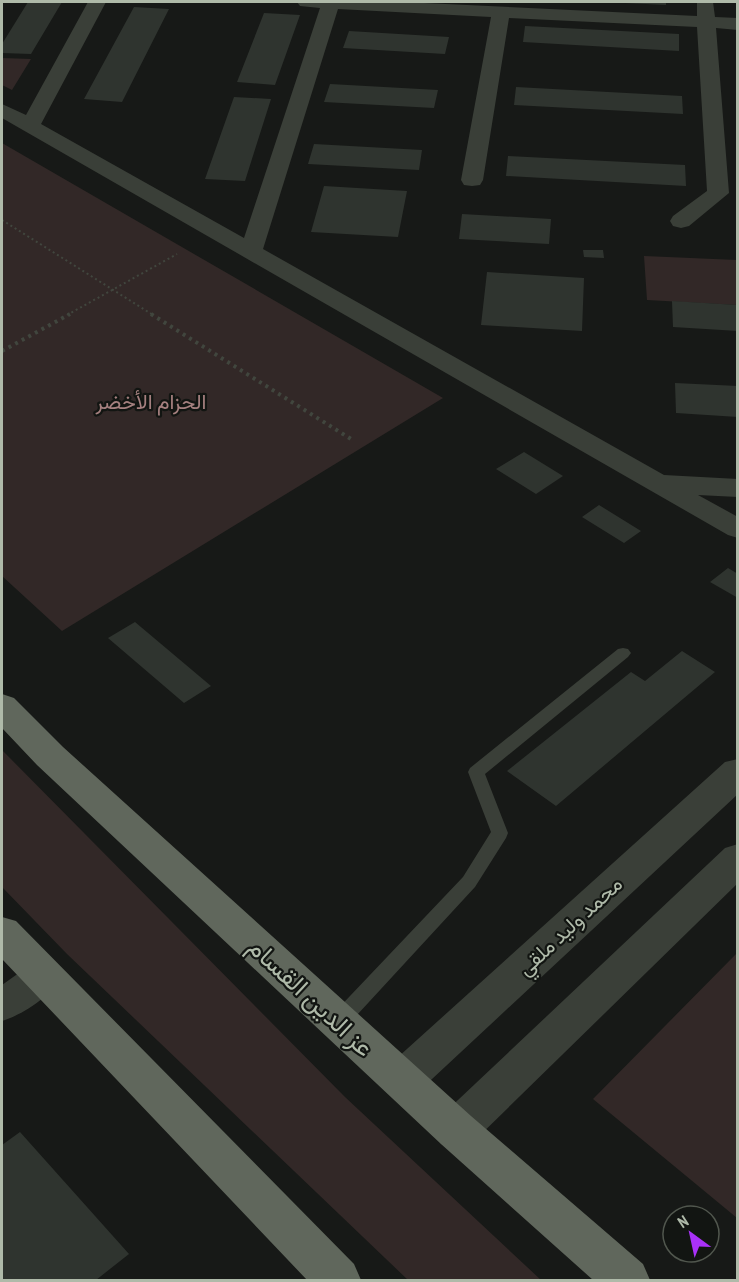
<svg xmlns="http://www.w3.org/2000/svg" width="739" height="1282" font-family="'PT Sans Narrow',Vazirmatn,sans-serif">
<rect width="100%" height="100%" fill="#171917"/>
<path fill="#322827" d="M2,58L31,59L12,90L2,85Z
M2,143L443,398L62,631L2,576Z
M644,256L737,260V305L647,300Z
M2,750L345,1097L541,1280H408L67,954L2,887Z
M737,953V1218L593,1099Z"/>
<path fill="#2f342f" d="M28,2H62L31,54L2,53V44Z
M625,2H666V5L625,3Z
M134,7L169,9L122,102L84,99Z
M264,13L300,15L275,85L237,82Z
M525,26L679,34V51L523,42Z
M349,31L449,37L445,54L343,48Z
M330,84L438,90L434,108L324,102Z
M516,87L682,96L683,114L514,105Z
M234,97L271,99L245,181L205,179Z
M314,144L422,150L419,170L308,164Z
M508,156L685,165L686,186L506,176Z
M324,186L407,191L398,237L311,232Z
M462,214L551,219L549,244L459,239Z
M583,250H603L604,258L584,257Z
M487,272L584,278L582,331L481,325Z
M672,301L738,305V331L673,327Z
M675,383L738,386V417L676,413Z
M524,452L563,476L536,494L496,469Z
M599,505L641,531L624,543L582,517Z
M728,568L738,574V598L710,582Z
M135,622L211,686L184,703L108,638Z
M682,651L715,672L556,806L507,771L631,672L645,681Z
M20,1132L129,1254L96,1280H2V1145Z"/>
<g fill="none" stroke-linecap="round" stroke-linejoin="round">
<path stroke="#41463e" stroke-width="2" stroke-dasharray="2 3" stroke-linecap="butt" d="M2,220L153,315
M67,315L177,254"/>
<path stroke="#41463e" stroke-width="4" stroke-dasharray="3 4.5" stroke-linecap="butt" d="M151,314L351,439
M2,351L70,314"/>
<path fill="#3a3f38" fill-rule="evenodd" d="M623,648L628,649L631,653L628,657L485,774L508,833L506,838L475,887L345,1028L338,1030L331,1028L329,1022L331,1016L463,877L491,832L468,772L470,768L618,649Z"/>
<path fill="#3a3f38" fill-rule="evenodd" d="M88,2H106L41,124L244,238L320,8L300,6L297,2H403L697,16V2H713L715,17L738,18V30L716,28L729,193L689,226L681,228L673,226L670,221L673,216L707,191L697,27L509,18L483,180L480,185L472,186L464,185L461,180L491,17L338,9L263,249L664,475L738,479V497L698,495L738,517V538L728,535L2,118V104L26,115Z
M43,961L56,965L61,976C52,996 22,1015 2,1021V985L30,965Z"/>
<path fill="#3a3f38" fill-rule="evenodd" d="M738,759V794L417,1093L402,1099L387,1093L381,1080L387,1067L725,762Z
M738,844V883L471,1144L456,1150L441,1144L434,1130L441,1116L725,848Z"/>
<path fill="#60675c" fill-rule="evenodd" d="M2,694L14,698L63,747L471,1116L643,1264L650,1280H593L441,1144L37,765L2,728Z
M2,917L16,921L354,1264L361,1280H307L2,959Z"/>
</g>
<g text-anchor="middle" stroke-width="4.5" stroke-linejoin="round" paint-order="stroke">
<g font-size="21" fill="#a5807f" stroke="#121512">
<text x="151" y="409">الحزام الأخضر</text>
</g>
<g font-size="21" fill="#afbaa9" stroke="#121512">
<text transform="translate(570 926) rotate(-43)" y="7">محمد وليد ملقي</text>
</g>
<g font-size="26" fill="#afbaa9" stroke="#121512">
<text transform="translate(311 997) rotate(43)" y="9">عز الدين القسام</text>
</g>
</g>
<rect width="739" height="1282" fill="none" stroke="#afbaa9" stroke-width="6"/>
<g transform="translate(691 1234) rotate(327)"><circle r="28" fill="#121512" stroke="#51574e" stroke-width="1.5"/>
<path d="M0-4.5L10 22L0 15L-10 22Z" fill="#a931f8"/>
<text y="-9" font-size="16" font-weight="bold" text-anchor="middle" fill="#afbaa9">N</text>
</g>
</svg>
